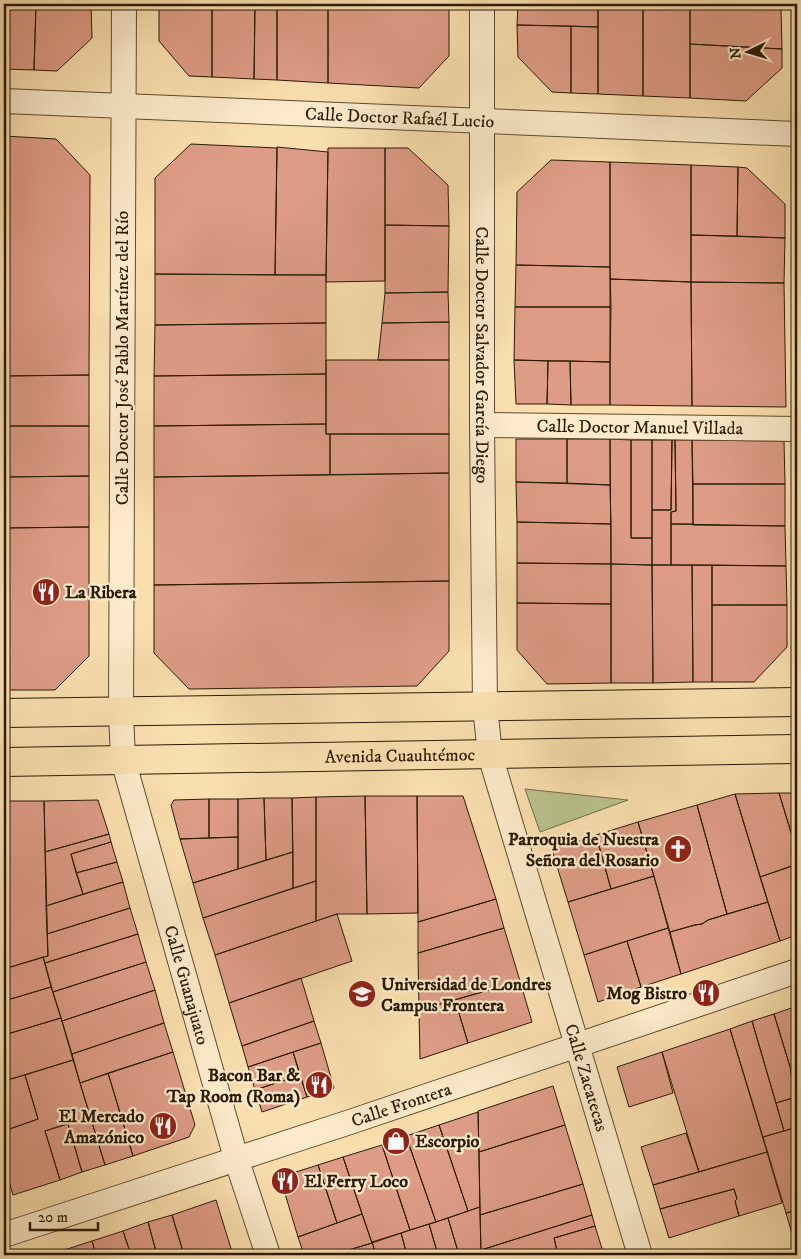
<svg xmlns="http://www.w3.org/2000/svg" width="801" height="1259" font-family="'IM FELL DW Pica',serif">
<rect width="100%" height="100%" fill="#fadfae"/>
<filter id="stains"><feTurbulence type="fractalNoise" baseFrequency=".004" numOctaves="4"/><feColorMatrix values="0 0 0 0 .2 0 0 0 0 .09 0 0 0 0 .02 0 0 0 .5 -.17"/></filter>
<radialGradient id="worn" r=".72"><stop offset=".6" stop-color="#630" stop-opacity="0"/><stop offset="1" stop-color="#630" stop-opacity=".3"/></radialGradient>
<path fill="#b9c38e" stroke="#716e4a" d="M525,789L628,800L540,832Z"/>
<path fill="#de9c87" stroke="#291a06" d="M4,4H36L34,70L4,69Z
M36,4H91L92,38L57,71L34,70Z
M159,4H212V77L189,76L159,41Z
M212,4H255L254,79L212,77Z
M255,4H277V80L254,79Z
M277,4H328V83L277,80Z
M328,4H449V56L419,88L328,83Z
M518,4H598V27L517,25Z
M598,4H643V96L598,94Z
M643,4H690V98L643,96Z
M690,4H781V9L703,7L702,5Z
M690,5L781,9L782,49L690,44Z
M517,25L571,26V93L552,92L518,57Z
M571,26L598,27V94L571,93Z
M690,44L782,49V68L746,101L690,98Z
M4,136L56,139L90,175L89,375L4,376V327H8V275H4Z
M191,144L277,148L275,275L155,274V178Z
M277,147L328,152L326,275H275Z
M328,148H385V281L326,282Z
M385,148H408L448,185L449,226L385,225Z
M551,160L610,162V267L516,265L517,192Z
M610,162L691,165V282L610,279Z
M691,165L738,167L737,236L691,235Z
M738,167L747,168L785,204V238L737,236Z
M385,225L449,226L448,292L385,293Z
M691,235L785,238L784,283L691,282Z
M516,265L610,267L611,307H515Z
M155,274L326,275V323L155,325Z
M4,275H8V327H4Z
M610,279L691,282L692,406L610,405Z
M691,282L784,283L786,407L692,406Z
M448,292L449,322L382,323L385,293Z
M515,307H611L610,362L514,360Z
M449,322V360H378L382,323Z
M326,323V374L154,376L155,325Z
M326,360H449V434H326Z
M514,360L548,361L547,404H516Z
M548,361H570L571,405L547,404Z
M570,361L610,362V405H571Z
M326,374V424L154,426V376Z
M89,375V426H4V376Z
M326,424V434H330V475L154,477V426Z
M4,426H89V476L4,477Z
M330,434H449V473L330,475Z
M516,439H567V483L516,482Z
M567,439H610V485L567,483Z
M610,439L631,440V538H652V565L611,564Z
M631,440H652V538H631Z
M652,440H672L671,510H652Z
M672,440H675L676,511L671,512V565H652V510H671Z
M675,440H692L693,524H671V512L676,511Z
M692,440L784,441L785,484H693Z
M449,473V581L154,585V477Z
M89,476V527L4,528V477Z
M516,482L610,485L611,524L517,522Z
M693,484H785V526L693,525Z
M517,522L611,524V564L517,563Z
M671,524L785,526L786,566L671,565Z
M89,527V656L55,690H4V528Z
M517,563L611,564V604L517,603Z
M611,564L652,565L653,683H611Z
M652,565H692L693,682L653,683Z
M692,565H712V682H693Z
M712,565L786,566L787,605H712Z
M449,581V651L417,686L189,689L154,653V585Z
M517,603L611,604V683L547,684L517,650Z
M712,605H787V647L754,682H712Z
M779,793L797,852V864L760,877L735,794Z
M779,793H797V852Z
M735,794L768,902L727,914L697,805Z
M365,796H417L418,913L367,914Z
M365,796L367,914H337L316,921V797Z
M417,796H463L496,899L418,922Z
M316,797V881L293,888L292,798Z
M264,798L266,860L238,869V799Z
M264,798H292L293,852L266,860Z
M209,799V838L180,839L171,805L174,800Z
M209,799H238V837L209,838Z
M98,800L109,834L45,852L44,801Z
M4,801H44L48,956L4,969Z
M697,805L727,914L708,920L702,924L695,925L670,932L638,822Z
M638,822L654,876L611,889L596,835Z
M109,834L111,842L71,854L83,894L46,906L45,852Z
M596,835L611,889L568,902L552,850Z
M238,837V869L193,883L180,839Z
M111,842L117,862L76,873L71,854Z
M293,852V888L203,918L193,883Z
M117,862L123,882L83,894L76,873Z
M796,865L797,870V935L780,941L760,877Z
M654,876L668,928L584,955L568,902Z
M316,881V921L215,955L203,918Z
M123,882L130,908L47,934L46,906Z
M496,899L504,928L418,953V922Z
M768,902L780,941L681,974L670,932L695,925L702,924L708,920Z
M130,908L138,934L45,963L43,957L48,956L47,934Z
M337,914L352,961L229,1003L215,955Z
M504,928L520,981L419,1010L418,953Z
M668,928L681,974L641,987L627,941Z
M138,934L146,962L53,992L45,963Z
M627,941L641,987L598,1002L584,955Z
M43,957L51,987L4,1001V969Z
M146,962L155,990L62,1021L53,992Z
M301,978L314,1021L242,1046L229,1003Z
M520,981L532,1022L468,1043L455,1000Z
M51,987L61,1018L4,1035V1001Z
M155,990L164,1023L72,1054L62,1021Z
M455,1000L468,1043L420,1059L419,1010Z
M797,1006V1068L791,1070L774,1014Z
M774,1014L791,1070L797,1095L796,1097L776,1103L752,1021Z
M61,1018L73,1060L4,1081V1035Z
M314,1021L321,1043L248,1067L242,1046Z
M752,1021L784,1131L763,1137L730,1029Z
M164,1023L173,1052L80,1083L72,1054Z
M730,1029L767,1152L699,1172L662,1052Z
M321,1043L334,1088L307,1097L293,1052Z
M173,1052L195,1125L189,1137L133,1156L108,1073Z
M293,1052L300,1075L255,1090L248,1067Z
M662,1052L673,1093L629,1107L617,1067Z
M73,1060L90,1116L45,1131L60,1180L13,1195L4,1165V1131L38,1119L25,1075Z
M797,1068V1097H796L790,1070Z
M108,1073L133,1156L105,1165L80,1083Z
M25,1075L38,1119L4,1131V1081Z
M300,1075L307,1097L262,1112L255,1090Z
M553,1086L565,1125L479,1152L478,1111Z
M796,1097H797V1127L784,1131L776,1103Z
M478,1112L480,1207L468,1211L439,1125Z
M90,1116L105,1165L82,1172L68,1124Z
M68,1124L82,1172L60,1180L45,1131Z
M439,1125L468,1211L436,1222L406,1136Z
M565,1125L583,1184L480,1215L479,1152Z
M797,1127V1210L786,1213L763,1137Z
M686,1133L699,1172L653,1185L641,1147Z
M406,1136L436,1222L410,1230L382,1145Z
M382,1145L410,1230L372,1243L343,1157Z
M767,1152L782,1203L739,1216L735,1201L737,1199L734,1189L660,1209L653,1185Z
M343,1157L362,1214L337,1223L318,1165Z
M318,1165L337,1223L298,1237L280,1177Z
M583,1184L592,1215L481,1250L480,1215Z
M734,1189L737,1199L735,1201L739,1216L669,1238L660,1209Z
M216,1200L233,1255H184L172,1215Z
M480,1207L481,1255H459L448,1218Z
M797,1210V1251L786,1213Z
M362,1214L372,1243L332,1255H304L298,1237Z
M172,1215L184,1255H157L148,1222Z
M592,1215L595,1226L554,1238L558,1255H481V1250Z
M448,1218L459,1255H438L429,1224Z
M148,1222L157,1255H131L123,1231Z
M429,1224L438,1255H407L401,1233Z
M595,1226L604,1255H558L554,1238Z
M123,1231L131,1255H96L92,1241Z
M401,1233L407,1255H376L372,1242Z
M92,1241L96,1255H62L61,1251Z
M372,1242L376,1255H332L372,1243Z"/>
<g fill="none" stroke-linecap="round" stroke-linejoin="round">
<defs>
<g id="street">
<path id="s1" d="M124,4L121,712L123,760L236,1158L268,1255"/>
<path id="s2" d="M482,4V425L485,706L490,755L640,1255"/>
<path id="s3" d="M4,101L797,134"/>
<path id="s4" d="M482,425L797,429"/>
<path id="s5" d="M4,1235L350,1122L797,971"/>
</g>
<g id="primary">
<path d="M4,713L797,702"/>
<path id="s6" d="M4,762L797,749"/>
</g>
</defs>
<use href="#street" stroke="#5d4b30" stroke-width="26"/>
<use href="#primary" stroke="#291a06" stroke-width="30"/>
<use href="#street" stroke="#fceaca" stroke-width="24"/>
<use href="#primary" stroke="#fadfae" stroke-width="28"/>
</g>
<defs>
<symbol id="restaurant-disc" viewBox="-11 -11 22 22"><circle r="9.5" fill="#8f2418" stroke="#fceaca"/><path d="M-5-6h1v4h1v-4h1v4h1v-4h1v5L-1.5 .5V6h-2V.5L-5-1ZM5-6V6H3V1.5H1.5Q1.5-4 5-6Z" fill="#fff"/></symbol>
<symbol id="church-disc" viewBox="-11 -11 22 22"><circle r="9.5" fill="#8f2418" stroke="#fceaca"/><path d="M-1.2-6h2.4v3.5h3.3v2.4h-3.3V6h-2.4V-.1h-3.3v-2.4h3.3Z" fill="#fff"/></symbol>
<symbol id="university-disc" viewBox="-11 -11 22 22"><circle r="9.5" fill="#8f2418" stroke="#fceaca"/><path d="M0-5L7-2L0 1L-7-2ZM-4 1L0 2.5L4 1V4Q0 6-4 4Z" fill="#fff"/></symbol>
<symbol id="shop-disc" viewBox="-11 -11 22 22"><circle r="9.5" fill="#8f2418" stroke="#fceaca"/><path d="M-5-2.5h2.3a2.7 3.5 0 0 1 5.4 0H5L5.5 6h-11ZM-1.5-2.5h3a1.5 2.3 0 0 0-3 0Z" fill="#fff"/></symbol>
</defs>
<g fill-rule="evenodd">
<use href="#restaurant-disc" x="30" y="576" width="32" height="32"/>
<use href="#church-disc" x="662" y="833" width="32" height="32"/>
<use href="#restaurant-disc" x="690" y="977" width="32" height="32"/>
<use href="#university-disc" x="346" y="978" width="32" height="32"/>
<use href="#restaurant-disc" x="303" y="1069" width="32" height="32"/>
<use href="#restaurant-disc" x="147" y="1110" width="32" height="32"/>
<use href="#shop-disc" x="380" y="1125" width="32" height="32"/>
<use href="#restaurant-disc" x="269" y="1165" width="32" height="32"/>
</g>
<g text-anchor="middle" stroke-width="4.5" stroke-linejoin="round" paint-order="stroke">
<g font-size="18" fill="#291a06" stroke="#fceaca">
<text dy="6" stroke="none"><textPath href="#s3" startOffset="396">Calle Doctor Rafaél Lucio</textPath></text>
<text dy="6" stroke="none"><textPath href="#s2" startOffset="351">Calle Doctor Salvador García Diego</textPath></text>
<text transform="translate(122 358) rotate(-90)" y="6">Calle Doctor José Pablo Martínez del Río</text>
<text dy="6" stroke="none"><textPath href="#s4" startOffset="158">Calle Doctor Manuel Villada</textPath></text>
<text dy="6" stroke="none"><textPath href="#s6" startOffset="396">Avenida Cuauhtémoc</textPath></text>
<text dy="6" stroke="none"><textPath href="#s1" startOffset="990">Calle Guanajuato</textPath></text>
<text dy="6" stroke="none"><textPath href="#s2" startOffset="1088">Calle Zacatecas</textPath></text>
<text dy="6" stroke="none"><textPath href="#s5" startOffset="418">Calle Frontera</textPath></text>
</g>
<g font-size="18" font-weight="bold" fill="#291a06" stroke="#fceaca" text-anchor="start">
<text x="65" y="598">La Ribera</text>
<text x="659" y="845" text-anchor="end">Parroquia de Nuestra<tspan x="659" dy="21">Señora del Rosario</tspan></text>
<text x="381" y="990">Universidad de Londres<tspan x="381" dy="21">Campus Frontera</tspan></text>
<text x="687" y="999" text-anchor="end">Mog Bistro</text>
<text x="300" y="1081" text-anchor="end">Bacon Bar &amp;<tspan x="300" dy="21">Tap Room (Roma)</tspan></text>
<text x="144" y="1122" text-anchor="end">El Mercado<tspan x="144" dy="21">Amazónico</tspan></text>
<text x="415" y="1147">Escorpio</text>
<text x="304" y="1187">El Ferry Loco</text>
</g>
</g>
<rect width="801" height="1259" fill="none" stroke="#fadfae" stroke-width="20"/>
<rect x="5" y="5" width="791" height="1249" fill="none" stroke="#291a06" stroke-width="2.5"/>
<rect x="10" y="10" width="781" height="1239" fill="none" stroke="#291a06"/>
<g transform="translate(748 52) rotate(265)" stroke="#fceaca" stroke-width="4" paint-order="stroke">
<path d="M0-4L9 19L0 12L-9 19Z" fill="#291a06"/>
<text y="-8" font-size="14" font-weight="bold" text-anchor="middle" fill="#291a06">N</text>
</g>
<path d="M30 1222v8h68v-8" fill="none" stroke="#291a06" stroke-width="2.5"/>
<text x="38" y="1222" font-size="15" fill="#291a06" stroke="#fceaca" stroke-width="4" paint-order="stroke">20 m</text>
<rect width="100%" height="100%" filter="url(#stains)"/>
<rect width="100%" height="100%" fill="url(#worn)"/>
</svg>
